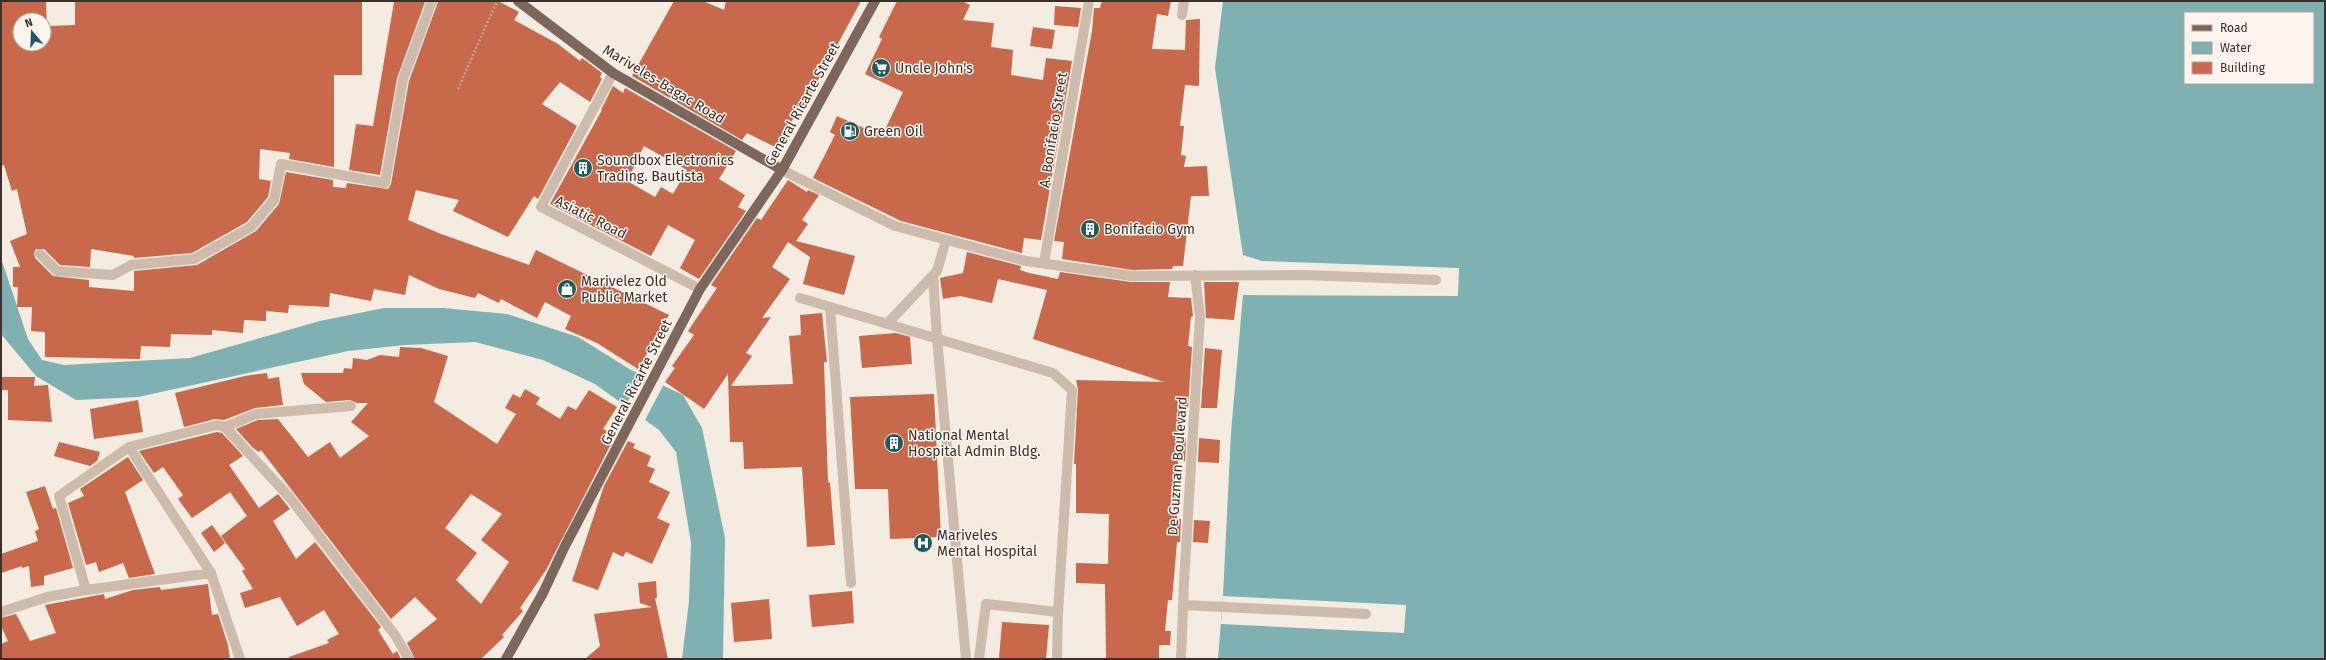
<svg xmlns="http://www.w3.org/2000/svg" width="2326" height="660" font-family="'Fira Sans',sans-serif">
<rect width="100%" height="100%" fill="#f4ebe1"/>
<path fill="#7fb0b2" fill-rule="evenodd" d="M1223,1H2325V659H1218L1223,596L1231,433L1243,295V255L1215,68ZM2185,13H2313V83H2185Z
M1,258L28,339L42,360L64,365L190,358L320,321L384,308H443L507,314L578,337L631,370L683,395L702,428L725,538L723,659H682L689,601L691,543L676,452L659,430L595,384L543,360L475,342L405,345L348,351L138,397L76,400L36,376L1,334Z"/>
<path fill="#f4ebe1" d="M1243,255L1262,261L1459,268L1458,296L1243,295Z
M642,373L664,384L644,422L625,408Z
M1223,596L1406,605L1404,633L1221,624Z"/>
<path fill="#c8694b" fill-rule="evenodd" d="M1,1H46L47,26L75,25V1H362V75H334V167L289,159L290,153L260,149L259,179L271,181L268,197L247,222L192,253L134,258V256L91,249L90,267L60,265L44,249H36L34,253L35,258L53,276L89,280V287L134,291V271L197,265L256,231L279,204L286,172L333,180V187L346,188L347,183L388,189L391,184L409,81L438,2L498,1L519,12L514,20L558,44L580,61L582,58L602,73L600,77L602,79L590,102L560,82L542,104L577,126L538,199L534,196L508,237L453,211L459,200L416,190L408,220L441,234L529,265L536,250L669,315L638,369L597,343L565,329L571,316L545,302L537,318L501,299L499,303L478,293L475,298L439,289L409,275L405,295L374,289L371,301L330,293L329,307L289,305L288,313L266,311V321L244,320L243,333L212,330V335L171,334L170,347L141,346L140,359L45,357V332L31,331L32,307H17L18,287H13V267H20L10,241L27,234L17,189L12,191L4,165L1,166ZM20,20H44V44H20Z
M674,1H703L724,10L726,1H861L802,110L799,108L777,148L747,133L742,140L632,76Z
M897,1H962L970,5L963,20L994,23L991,47L1013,50L1011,75L1043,80L1046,58L1072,61L1041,240L1024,238L1022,253L901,221L813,178L835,135L830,132L837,116L882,136L903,92L865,74L882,39L879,37Z
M1102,1H1171L1168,16L1157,14L1152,49L1185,50L1186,20L1200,19L1199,86L1185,85L1180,126H1184L1181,155L1186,156L1184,167L1207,166L1209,196H1191L1183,266H1173L1172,269L1132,270L1062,259L1064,242L1054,241L1092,31L1094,8H1100Z
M394,2H425L397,78L380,175L349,170L356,124L373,126Z
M1055,6L1081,8L1078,27L1054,25Z
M1033,27L1055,30L1052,49L1030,46Z
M613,86L623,93L625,88L736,151L719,179L745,195L738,207L746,211L699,279L680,268L695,240L668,225L651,256L550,204L602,110H601ZM644,146L687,170L673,194L661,187L655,197L627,181Z
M788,180L807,192L808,190L819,195L802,220L808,224L796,241L855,256L844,295L803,284L810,257L788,242L772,267L790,279L762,318L771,317L746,353L752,356L731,386L793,384L789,336L801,335L800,315L822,313L827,362H824L828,483L830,482L835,545L807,547L802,467L744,469L743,442H730L728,374L704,409L665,382L675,368L672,366L694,335L688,331L717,288L711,285L757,218L761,220Z
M967,252L1021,266L1020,270L1029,273L1058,279L1060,272L1131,282H1170L1168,297L1191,298L1193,316L1191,317L1188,346L1192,347L1188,408H1183V437L1186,438L1185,461H1178L1177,519H1181L1180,542H1177L1172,600H1168L1165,631H1171L1170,645H1159V659H1106L1105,584L1076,583V563L1108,564L1109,514L1076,513V464H1074L1078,390L1076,380L1164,382L1033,339L1047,290L998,279L992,303L960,296L943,299L940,278L963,273Z
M1204,282H1239L1234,320L1206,318Z
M896,333L910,337L912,364L862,368L859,336Z
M400,347L421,348L448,356L434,402L497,444L516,414L505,408L513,394L520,398L525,389L540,398L536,404L560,419L568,406L576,410L589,390L617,407L603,429L607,431L602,439L611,444L546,570L520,608L523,611L502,635L504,637L481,659H415L407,643L437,619L415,597L391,619L261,450L259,452L253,448L236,429L258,420L278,419L308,457L330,442L340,458L369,436L351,422L368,403H357L350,400L326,402L304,384L301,373H343L344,368L352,369L353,358L367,360L380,355L399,357ZM471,494L502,514L481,540L509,562L481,604L456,580L477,553L445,528Z
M1205,348L1222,350L1217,408H1201Z
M267,373L268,379L279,377L283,405L255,408L224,420L215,419L184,427L175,393L245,376Z
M1,377H35L34,386L48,385L52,422L8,420V390H1Z
M934,394L941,537L890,539L888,489H855L850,397Z
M138,400L143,432L94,439L90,409Z
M217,432L222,433L243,456L229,465L259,508L278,494L290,509L273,521L296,559L315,542L381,627L378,630L393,654L397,651L401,659H290L289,657L329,643L327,640L339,634L324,610L297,626L280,597L245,608L240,593L253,589L242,571L245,569L221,536L247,516L230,492L192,518L178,499L183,495L163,467L154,473L139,451Z
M1199,438L1220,440L1219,463L1198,462Z
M628,441L635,444L633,448L651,456L647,466L655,469L649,482L670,492L657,518L670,524L652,564L626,552L623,557L613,552L598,590L572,581L604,486Z
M59,442L100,452L97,461L90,466L54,456Z
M128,457L143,480L125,492L155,574L129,578L123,563L99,572L96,562L86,565L68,503L84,496L80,489Z
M45,486L53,509L56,508L73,568L44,576V585L31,587L29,566L22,568V566L1,573V554L38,541L35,531L39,529L26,492Z
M1194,520L1210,521L1208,543L1193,542Z
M212,525L225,543L214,552L201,533Z
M656,581L657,598H655L668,659H585L600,646L594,614L652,607L640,603L638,583Z
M208,584L212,615L218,614L228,645L230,659H1V644L8,641L1,626V618L16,614L30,641L56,633L45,605L104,594L105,599L133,590L160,587L161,590Z
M852,591L854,623L812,627L809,595Z
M769,599L772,639L734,642L731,603Z
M1002,622L1049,625L1046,659H999Z"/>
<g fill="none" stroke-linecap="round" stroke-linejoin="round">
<path stroke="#b9a596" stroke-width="2.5" stroke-dasharray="2 2" stroke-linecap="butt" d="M458,89L497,1"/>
<path stroke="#cdbbac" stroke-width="10" d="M1182,15L1184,1
M613,73L541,207L700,289
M782,170L895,226L1026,261L1132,276L1304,275L1436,280
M40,254L57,271L113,275L131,265L194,259L251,227L274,200L281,164L385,183L403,79L432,1
M1044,263L1089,1
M933,276L937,338L966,659
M800,298L1053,373L1072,390L1058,612L1057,659
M830,307L851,583
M887,324L937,271L946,240
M225,427L291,499L395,635L409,659
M129,447L211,573L240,659
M86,590L59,496L129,447L217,425L225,427L256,414L351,406
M1183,605L1366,614
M1,612L47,597L86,590L211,573
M979,659L986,604L1058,612
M1181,659L1184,582L1200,316L1195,275"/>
<path stroke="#7d675c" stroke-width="10" d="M518,1L613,73L782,170
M506,659L543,593L565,546L700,289L782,170L875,1"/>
</g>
<defs>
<symbol id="supermarket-disc" viewBox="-11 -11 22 22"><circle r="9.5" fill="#1f5a5e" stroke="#fbf5ee"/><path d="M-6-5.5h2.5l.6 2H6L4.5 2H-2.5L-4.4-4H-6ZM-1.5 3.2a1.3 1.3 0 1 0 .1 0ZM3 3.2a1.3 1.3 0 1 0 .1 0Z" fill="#fff"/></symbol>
<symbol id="fuel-disc" viewBox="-11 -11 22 22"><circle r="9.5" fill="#1f5a5e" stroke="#fbf5ee"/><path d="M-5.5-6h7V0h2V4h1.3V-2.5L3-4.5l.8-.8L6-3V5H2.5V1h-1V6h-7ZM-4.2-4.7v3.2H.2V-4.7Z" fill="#fff"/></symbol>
<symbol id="building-disc" viewBox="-11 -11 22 22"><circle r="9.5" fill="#1f5a5e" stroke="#fbf5ee"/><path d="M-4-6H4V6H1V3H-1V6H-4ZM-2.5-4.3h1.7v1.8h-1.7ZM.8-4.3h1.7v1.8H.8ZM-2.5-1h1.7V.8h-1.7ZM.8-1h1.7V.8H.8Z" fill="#fff"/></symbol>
<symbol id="shop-disc" viewBox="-11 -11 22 22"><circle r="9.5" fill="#1f5a5e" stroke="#fbf5ee"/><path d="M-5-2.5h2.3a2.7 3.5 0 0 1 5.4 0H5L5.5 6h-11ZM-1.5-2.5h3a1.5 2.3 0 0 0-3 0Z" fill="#fff"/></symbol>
<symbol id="hospital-disc" viewBox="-11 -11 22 22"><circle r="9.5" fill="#1f5a5e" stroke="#fbf5ee"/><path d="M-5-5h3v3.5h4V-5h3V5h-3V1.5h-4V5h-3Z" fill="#fff"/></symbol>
</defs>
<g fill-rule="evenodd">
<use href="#supermarket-disc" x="870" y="57" width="22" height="22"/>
<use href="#fuel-disc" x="839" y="120" width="22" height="22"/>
<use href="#building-disc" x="572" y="157" width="22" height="22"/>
<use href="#building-disc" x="1079" y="218" width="22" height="22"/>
<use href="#shop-disc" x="556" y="278" width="22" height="22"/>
<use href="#building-disc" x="883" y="432" width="22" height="22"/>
<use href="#hospital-disc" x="912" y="532" width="22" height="22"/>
</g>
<g text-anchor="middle" stroke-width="3" stroke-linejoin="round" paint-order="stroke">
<g font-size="14" fill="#3b302b" stroke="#fbf5ee" text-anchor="start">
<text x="895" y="73">Uncle John's</text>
<text x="864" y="136">Green Oil</text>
<text x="597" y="165">Soundbox Electronics<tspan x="597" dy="16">Trading. Bautista</tspan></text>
<text x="1104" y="234">Bonifacio Gym</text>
<text x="581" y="286">Marivelez Old<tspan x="581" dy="16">Public Market</tspan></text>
<text x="908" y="440">National Mental<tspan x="908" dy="16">Hospital Admin Bldg.</tspan></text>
<text x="937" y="540">Mariveles<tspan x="937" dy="16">Mental Hospital</tspan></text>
</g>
<g font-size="14" fill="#3b302b" stroke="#fbf5ee">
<text transform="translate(664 84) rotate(31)" y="5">Mariveles-Bagac Road</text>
<text transform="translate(802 104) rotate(-61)" y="5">General Ricarte Street</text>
<text transform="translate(1053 130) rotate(-81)" y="5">A. Bonifacio Street</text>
<text transform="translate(591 217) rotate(27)" y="5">Asiatic Road</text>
<text transform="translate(636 382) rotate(-63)" y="5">General Ricarte Street</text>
<text transform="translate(1177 466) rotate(-86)" y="5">De Guzman Boulevard</text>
</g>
</g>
<rect width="2326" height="660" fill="none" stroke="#3b302b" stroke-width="4"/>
<rect x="2184" y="12" width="130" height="72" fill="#fbf5ee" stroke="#aea6a0"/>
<rect x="2192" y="25" width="20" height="6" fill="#7d675c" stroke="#aea6a0"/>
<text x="2220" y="32" font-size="12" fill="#3b302b">Road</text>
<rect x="2192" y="42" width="20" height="12" fill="#7fb0b2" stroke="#aea6a0"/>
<text x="2220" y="52" font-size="12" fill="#3b302b">Water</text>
<rect x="2192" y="62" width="20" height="12" fill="#c8694b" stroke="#aea6a0"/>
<text x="2220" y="72" font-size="12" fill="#3b302b">Building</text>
<g transform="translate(32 32) rotate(341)"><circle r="19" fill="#fbf5ee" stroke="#aea6a0"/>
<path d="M0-3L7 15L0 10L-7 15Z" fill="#1f5a5e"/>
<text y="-6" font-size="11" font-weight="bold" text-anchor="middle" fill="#3b302b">N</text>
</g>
</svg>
